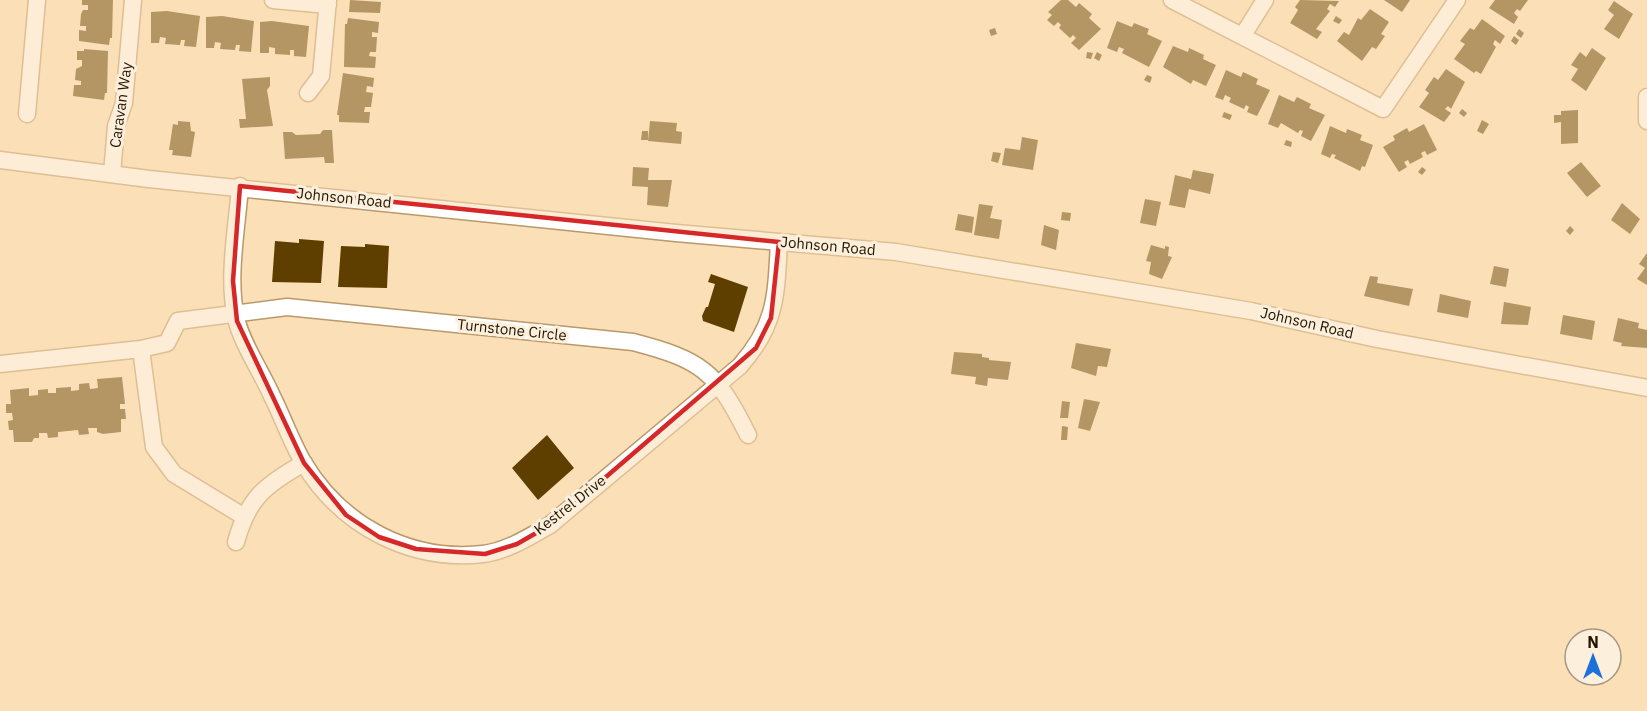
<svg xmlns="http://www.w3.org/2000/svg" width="1647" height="711" font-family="'IBM Plex Sans',sans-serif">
<rect width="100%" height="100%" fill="#fbdfb7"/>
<path fill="#5e3f00" d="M82,0H113L112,38H110L109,45L79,41V30L86,31V26H80L81,14L83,10H88V5H82Z
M350,0L381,2L380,13L349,12Z
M1061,0H1068L1076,7L1079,3L1092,14L1089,18L1101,29L1079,50L1071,43L1076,38L1073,35L1070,38L1059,28L1061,25L1058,22L1054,26L1047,20L1052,15L1048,12Z
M1300,0L1339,1L1335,7L1330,4L1327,9L1330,11L1316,29L1322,32L1317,39L1290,23L1298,10L1295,7Z
M1384,0H1410L1402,12Z
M1495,0H1528L1520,11L1517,9L1514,13L1518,17L1514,24L1489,8Z
M1614,1L1633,14L1619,39L1604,29L1614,15L1608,10Z
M1370,9L1389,22L1381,34L1385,36L1376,49L1372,47L1362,61L1337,41L1344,32L1349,35L1358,18L1361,20Z
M167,11L200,16L196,47L184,46L185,40H181L180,45L165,44L166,38L160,37L159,43H151V12Z
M222,16L254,21L251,52L239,51L240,45H236L235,50L220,49L221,43L215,42L214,48H206V17Z
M1336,16L1342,20L1339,24L1333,21Z
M348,18L379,22L378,33L372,32V37H377L376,52H370L369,56L376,57L375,68L344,67L345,24H347Z
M1482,19L1505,36L1500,44L1495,40L1493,44L1496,47L1481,74L1476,71L1474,73L1454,59L1465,44L1460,41L1470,28L1474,30Z
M272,21L309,26L306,57L294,56V50H290V55L275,54V48L269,47V53H260V22Z
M1117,21L1132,27L1134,23L1149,29L1147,34L1162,41L1149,67L1122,53L1124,49L1119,47L1117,52L1107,48Z
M995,28L997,34L991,36L989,30Z
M1519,29L1524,33L1521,38L1516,34Z
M1514,36L1519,40L1516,45L1511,41Z
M1173,46L1188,52L1189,48L1204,55L1203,59L1216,65L1206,86L1193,80L1191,84L1163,67Z
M1592,48L1606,58L1586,91L1571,80L1578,69L1571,65L1580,52L1586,57Z
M84,49L108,51L107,93H105L104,100L73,96L74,85H81V81L75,80L76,69L82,66V60H77V51H84Z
M1087,52L1093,53L1091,59L1086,58Z
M1097,52L1102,55L1099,61L1094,58Z
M1446,69L1465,82L1451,109L1448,106L1445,109L1451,113L1444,122L1419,107L1429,93L1425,90L1434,77L1438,80Z
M1226,70L1241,77L1243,72L1258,79L1256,84L1270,90L1257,116L1247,112L1249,107L1246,105L1244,109L1229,102L1231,98L1225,95L1223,100L1215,97Z
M343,73L374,78L373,87L367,86L366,92L373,93L371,107H365L364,112H370L369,123L339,122V115H337Z
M1147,75L1152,77L1150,83L1144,80Z
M270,77V86L267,90L273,126L240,128L239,119H246L242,79Z
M1279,95L1294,102L1297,97L1311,104L1309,108L1325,115L1311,141L1301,136L1303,131L1300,130L1298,133L1281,123L1278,128L1268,124Z
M1462,109L1467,113L1464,117L1459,113Z
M1578,110V143L1561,144V122L1554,123V115H1561V111Z
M1224,112L1232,115L1230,120L1222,117Z
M1482,120L1489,124L1483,134L1477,131Z
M178,121L190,122L191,131L195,132L191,157L172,155L173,150H169L173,124L178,125Z
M650,121L677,123L676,131L682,132L681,144L648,141Z
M1424,124L1437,150L1427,155L1425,151L1421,153L1423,157L1410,164L1408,160L1404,162L1407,167L1399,172L1383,147L1395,140L1393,136L1407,128L1409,132Z
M1330,126L1346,133L1347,129L1362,135L1360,140L1373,145L1365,167L1362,166L1360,171L1334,158L1336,155L1332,154L1330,158L1321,154Z
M323,130H332L334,163H325L324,157L285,159L283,132H292L296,135L320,134Z
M642,131H648V140H641Z
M1022,137L1038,140L1033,170L1002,165L1005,148L1020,150Z
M1286,140L1292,142L1291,147L1284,145Z
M993,152L1001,153L998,163L991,161Z
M1581,162L1601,186L1587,197L1567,173Z
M633,167L649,168L648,180H672L668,207L647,205L648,187L632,186Z
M1422,167L1426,170L1422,175L1418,172Z
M1193,170L1214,174L1210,194L1189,189L1185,208L1169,205L1175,175L1191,179Z
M1145,199L1161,202L1156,226L1140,223Z
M1622,203L1640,219L1630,234L1611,220Z
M979,204L993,206L990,218L1002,220L999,239L974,235Z
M1062,212L1071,213L1070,221L1061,220Z
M958,214L974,217L972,233L955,230Z
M1044,225L1059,230L1056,250L1041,245Z
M1570,226L1574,230L1570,235L1566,231Z
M299,239L324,241L321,283L272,282L275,241L299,243Z
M365,244L389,246L387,288L338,287L341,246L365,247Z
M1151,245L1165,249V246L1169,247L1168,256L1172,257L1162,279L1149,274L1151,262L1146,261Z
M1647,253V285L1637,279L1645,268L1639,264Z
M1494,266L1509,269L1506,287L1490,284Z
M711,274L748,287L734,332L703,321L702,316L706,307H708L715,284L708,282Z
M1370,276L1378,277L1377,283L1413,289L1409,306L1364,296Z
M1440,294L1471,301L1468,318L1437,312Z
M1504,302L1531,307L1528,325L1501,324Z
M1563,315L1595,321L1592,340L1560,334Z
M1618,318L1639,323L1638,328L1647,330V348L1621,346L1622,343L1613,341Z
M1076,343L1111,349L1107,367L1098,366L1096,376L1071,368Z
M954,352L982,354V357L989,358V360L1011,362L1008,380L988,378L987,386L975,384L976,377L951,374Z
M122,377L125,404H120V409H125L126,419H121V432L103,434L97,432V428H88L89,434L79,435L78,430L58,432V437L48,438L47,433H39V438H34L32,442H14L13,430H9L8,421L13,420L12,413H6V404H11L10,390L29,388V396L38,395V390L48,389V393H56V388L71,387V391L79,390V384L89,383L90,389L98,388L97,379Z
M1084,399L1100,402L1090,431L1078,428Z
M1062,401L1070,402L1068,418H1060Z
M1062,426L1068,427L1067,440H1061Z
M547,435L574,468L538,500L512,468Z"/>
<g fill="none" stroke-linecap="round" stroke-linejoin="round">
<defs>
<path id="minor" d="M273,0L328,5
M1172,0L1383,109L1457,0
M1243,35L1265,0
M308,93L321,76L328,0
M1647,97V121
M27,114L37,0
M0,160L149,179L676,233L896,252L1251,311L1377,339L1647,388
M112,174L116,126L124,103L133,0
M240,186C237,228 227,277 236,318C241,342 262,373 272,396C283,418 291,441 303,462C341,526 410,562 483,554C507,551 529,537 550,525L740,366C777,324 776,295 779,242
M141,349L154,447L174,474L243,516
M0,364L141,349L167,343L178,321L287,307L633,342C702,360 716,371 748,435
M236,542C248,498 265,485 304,463"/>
</defs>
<use href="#minor" stroke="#ba9969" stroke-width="19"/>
<use href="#minor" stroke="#fff" stroke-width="16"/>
</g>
<path d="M0 0H1647V711H0ZM240,186L779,242L771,318L756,348L550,525L517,544L485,554L416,549L379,537L346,515L304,463L237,321L233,281Z" fill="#fbdfb7" fill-opacity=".55" fill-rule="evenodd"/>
<path fill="none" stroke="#d62828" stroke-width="4.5" stroke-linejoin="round" d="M240,186L779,242L771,318L756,348L550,525L517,544L485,554L416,549L379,537L346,515L304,463L237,321L233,281Z"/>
<g text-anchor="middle" stroke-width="6" stroke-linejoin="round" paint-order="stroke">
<g font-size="15" fill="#221603" stroke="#fcefdb">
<text transform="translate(121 105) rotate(-82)" y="5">Caravan Way</text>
<text transform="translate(344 198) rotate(6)" y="5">Johnson Road</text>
<text transform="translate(828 246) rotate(5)" y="5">Johnson Road</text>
<text transform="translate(1307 323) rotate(13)" y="5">Johnson Road</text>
<text transform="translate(512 330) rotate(6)" y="5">Turnstone Circle</text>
<text transform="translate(570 505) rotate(-38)" y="5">Kestrel Drive</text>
</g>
</g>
<g transform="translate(1593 657)"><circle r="28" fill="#fcefdb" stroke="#a59885" stroke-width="1.5"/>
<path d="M0-4.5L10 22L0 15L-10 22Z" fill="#1c70da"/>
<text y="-9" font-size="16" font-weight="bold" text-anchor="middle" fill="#221603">N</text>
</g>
</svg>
